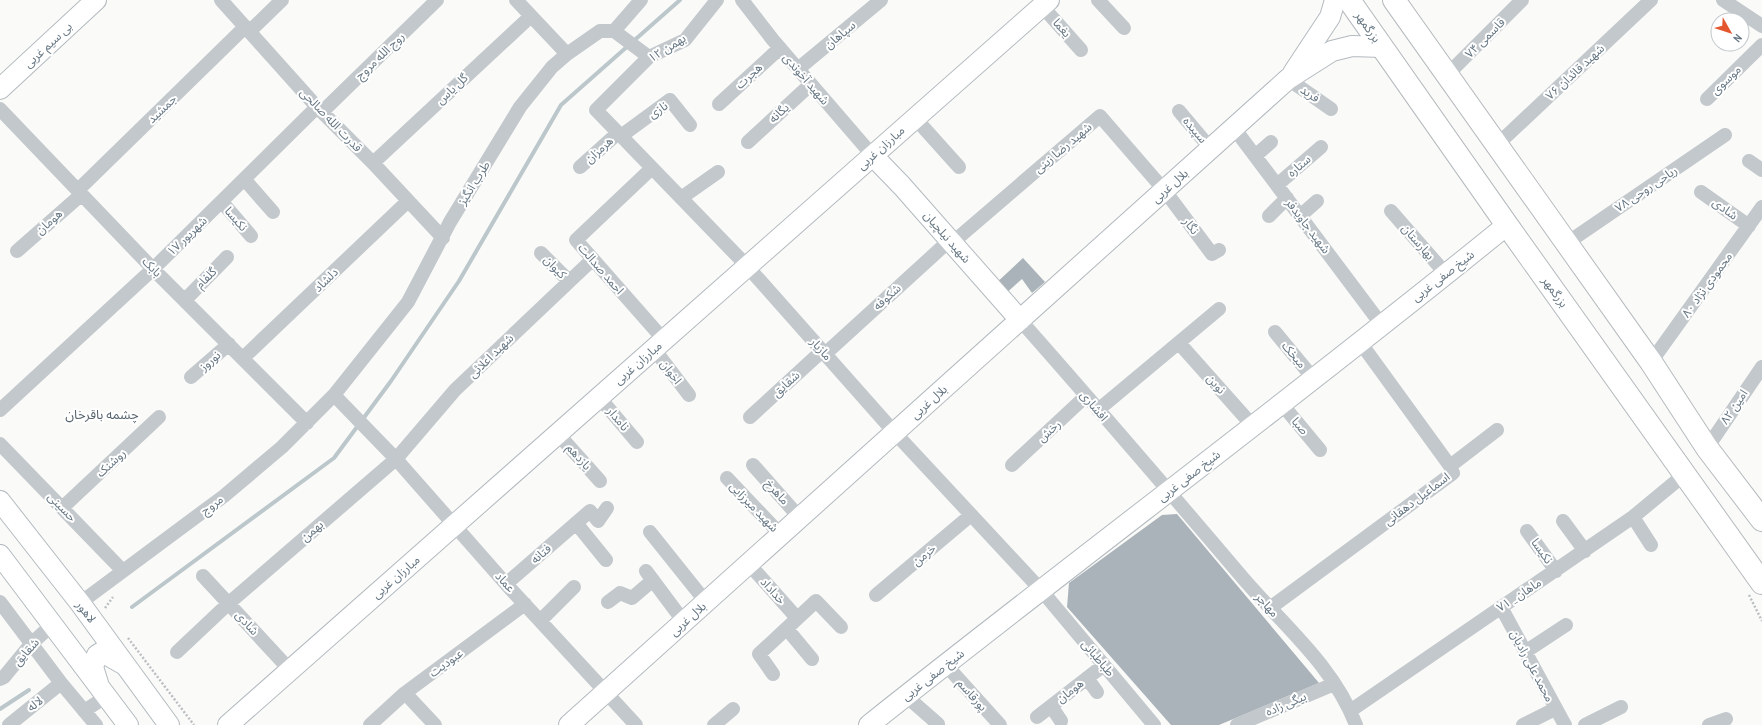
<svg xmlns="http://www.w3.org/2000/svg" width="1762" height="725" font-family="'Archivo Narrow','Noto Sans Arabic',sans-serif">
<rect width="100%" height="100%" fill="#fafaf8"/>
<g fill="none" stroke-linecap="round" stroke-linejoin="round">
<path stroke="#bbc7cb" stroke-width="4" d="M132,607L334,458L391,381L459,281L561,105L680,0
M0,709L29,690"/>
</g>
<path fill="#aab3b9" d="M1023,258L1045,282L1032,293L1022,279L1003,296L993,286Z
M1177,514L1319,683L1219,725H1171L1067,607L1069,583L1162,515Z"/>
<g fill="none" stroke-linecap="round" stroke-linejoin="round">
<defs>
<path id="secondary" d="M1293,73L1330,17L1335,0
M0,89L96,0
M873,156L902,186L1020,320
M0,501L80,603L169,725
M0,555L128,725
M98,683L93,667L97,655L102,652L123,664
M228,725L1049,0
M569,725L1288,79L1332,51L1352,46L1382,47
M869,725C1080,557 1297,396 1507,225"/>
<path id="primary" d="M1349,0L1507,225L1762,583
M1394,0L1651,362L1707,448L1762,520"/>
</defs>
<use href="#secondary" stroke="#b3babf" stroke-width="22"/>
<use href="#primary" stroke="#b5babe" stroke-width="24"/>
<path stroke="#bbbfc2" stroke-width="2.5" stroke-dasharray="2 2" stroke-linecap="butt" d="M1749,595L1762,621
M105,608L113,597
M128,638L194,725"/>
<path stroke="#c3c8cc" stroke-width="14" d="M221,0L317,107L373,163L443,238
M516,0L567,54
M717,0L685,40L649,57L596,110L747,266L895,433L1042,591L1154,725
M742,0L773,40L873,156
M1098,0L1124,28
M1723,0L1762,26
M1042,6L1081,50
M250,31L282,0
M614,31L649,57
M798,69L881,0
M1447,75L1522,0
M1288,79L1331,109
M1707,99L1762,45
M719,104L780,48
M0,109L153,269L307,423
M1179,111L1211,149
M322,112L437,0
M915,118L959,167
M1234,128L1381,324
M621,136L670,100L690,125
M748,142L811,84
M1498,144L1651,0
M1255,156L1271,142
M1749,161L1762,170
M373,163L531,16
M580,167L618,133
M652,168L576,240L664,340
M245,180L273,212
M1277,185L1321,147
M78,190L245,27
M1701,192L1749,226
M681,198L718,172
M222,202L251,236
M1391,211L1446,274
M1269,216L1287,198
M1300,216L1317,201
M952,243L1100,116L1165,191L1212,254L1219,250
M1567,243L1725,135
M17,251L82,194
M541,253L569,281
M185,300L227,257
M1020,320C1095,405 1169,491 1242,577C1282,624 1334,666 1356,725
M1275,332L1313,378
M1179,343L1252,425
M654,349L689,395
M825,354L950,240
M243,358L408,201
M1651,362L1762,207
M191,377L229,344
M334,395L396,459L506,584L636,725
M599,397L637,442
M1281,403L1320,450
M0,410L153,269L317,107
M1098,410L1219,309
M750,417L822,351
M558,434L600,481
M0,444L123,571
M1707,448L1762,367
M753,465L800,518
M1012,465L1086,396
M1450,466L1497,430
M727,478L781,535
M62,508L159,417
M1633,517L1651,545
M1563,521L1585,551
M576,523L606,560
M1527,531L1556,571
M650,532L706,602
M749,564L797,618
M646,571L684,622
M203,576L290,670
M506,584L590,511L598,521L607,508
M876,595L971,515
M0,602L61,683L96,725
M608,602L620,593L632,598L653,580
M80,603L224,496L282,447L334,395L408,302L450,222L520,107L552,67L567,54L600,31H614L641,0
M1501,607L1565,725
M1270,608L1453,473L1450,466L1360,342
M541,620L574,587
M787,629L812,659
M177,652L229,603L396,459L455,390L593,259
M1525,652L1566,625
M945,664L1000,725
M773,674L759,654L816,601L841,627
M1087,678L1097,692
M0,679L4,677L31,644L53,624
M405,693L435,725
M906,696L938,724
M1051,706L1061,721
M84,711L107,696
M1350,711L1633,517L1685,474
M1037,717L1104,665
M9,725L61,683
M370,725L405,693L525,604
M714,725L733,709
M1237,725L1334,684
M1523,725L1555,709
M1585,725L1621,707
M1709,725L1726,719"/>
<use href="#secondary" stroke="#fff" stroke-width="20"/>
<use href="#primary" stroke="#fff" stroke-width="22"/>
</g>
<g text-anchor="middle" stroke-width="4" stroke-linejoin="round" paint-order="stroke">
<g font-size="12" fill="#657683" stroke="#fff">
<text transform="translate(1368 27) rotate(55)" y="4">بزرگمهر</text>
<text transform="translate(1062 28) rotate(49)" y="4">یغما</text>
<text transform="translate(840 35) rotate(-40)" y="4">سپاهان</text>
<text transform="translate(1485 38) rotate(-45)" y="4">قاسمی ۷۴</text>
<text transform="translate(48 45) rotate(-43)" y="4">بی سیم غربی</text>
<text transform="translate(667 48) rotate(-32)" y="4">۱۲ بهمن</text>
<text transform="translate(380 56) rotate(-44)" y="4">روح الله مروج</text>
<text transform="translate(1575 72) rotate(-43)" y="4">شهید قائدان ۷۶</text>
<text transform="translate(749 76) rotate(-43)" y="4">هجرت</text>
<text transform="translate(806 79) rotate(49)" y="4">شهید آخوندی</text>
<text transform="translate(1726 80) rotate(-44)" y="4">موسوی</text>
<text transform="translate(452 89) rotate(-43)" y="4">گل یاس</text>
<text transform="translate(1310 94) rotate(34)" y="4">فرید</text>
<text transform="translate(162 109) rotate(-44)" y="4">جمشید</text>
<text transform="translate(658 110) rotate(-33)" y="4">نازی</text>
<text transform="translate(779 113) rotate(-43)" y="4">یگانه</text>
<text transform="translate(331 120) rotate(46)" y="4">قدرت الله صالحی</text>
<text transform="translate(1195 130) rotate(50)" y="4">سپیده</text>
<text transform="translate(881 148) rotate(-42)" y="4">مبارزان غربی</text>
<text transform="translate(1063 148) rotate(-40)" y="4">شهید رضا زینی</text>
<text transform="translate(599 150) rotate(-42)" y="4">هرمزان</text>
<text transform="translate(1299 166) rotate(-41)" y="4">ستاره</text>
<text transform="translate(474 183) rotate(-58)" y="4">طرب انگیز</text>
<text transform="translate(1170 186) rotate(-42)" y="4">بلال غربی</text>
<text transform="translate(1646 189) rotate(-34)" y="4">ریاحی روحی ۷۸</text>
<text transform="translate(1725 209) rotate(36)" y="4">شادی</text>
<text transform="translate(236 219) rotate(49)" y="4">نکیسا</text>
<text transform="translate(49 222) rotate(-42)" y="4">هومان</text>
<text transform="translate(1191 226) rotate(53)" y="4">نگار</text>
<text transform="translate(1308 226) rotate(53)" y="4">شهید جاویدفر</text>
<text transform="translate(187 236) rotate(-44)" y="4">۱۷ شهریور</text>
<text transform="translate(947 237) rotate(49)" y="4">شهید نیلچیان</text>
<text transform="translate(1418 242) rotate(49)" y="4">بهارستان</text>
<text transform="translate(152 267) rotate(46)" y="4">بابک</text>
<text transform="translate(555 267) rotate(46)" y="4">کیوان</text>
<text transform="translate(601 269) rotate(49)" y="4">احمد صدالت</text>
<text transform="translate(1443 276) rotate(-38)" y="4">شیخ صفی غربی</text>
<text transform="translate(206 278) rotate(-45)" y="4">گلفام</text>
<text transform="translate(326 280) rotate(-44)" y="4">دلشاد</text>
<text transform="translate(1707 285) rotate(-54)" y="4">محمودی نژاد ۸۰</text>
<text transform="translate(1555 292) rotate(54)" y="4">بزرگمهر</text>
<text transform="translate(887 297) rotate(-42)" y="4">شکوفه</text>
<text transform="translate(821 349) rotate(48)" y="4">مازیار</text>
<text transform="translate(1294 355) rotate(50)" y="4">میخک</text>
<text transform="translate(491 356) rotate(-44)" y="4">شهید اعلائی</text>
<text transform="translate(210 361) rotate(-41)" y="4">نوروز</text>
<text transform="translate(638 363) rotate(-41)" y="4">مبارزان غربی</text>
<text transform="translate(671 372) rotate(53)" y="4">اخوان</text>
<text transform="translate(786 384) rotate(-42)" y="4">شقایق</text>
<text transform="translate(1216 384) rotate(48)" y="4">نوین</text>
<text transform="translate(929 402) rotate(-42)" y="4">بلال غربی</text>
<text transform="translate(1094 406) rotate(50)" y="4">افشاری</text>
<text transform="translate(1734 407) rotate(-56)" y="4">امین ۸۲</text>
<text transform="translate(618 419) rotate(50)" y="4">نامدار</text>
<text transform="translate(1300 426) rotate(50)" y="4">صبا</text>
<text transform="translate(1049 431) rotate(-42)" y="4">رخش</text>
<text transform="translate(579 457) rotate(48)" y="4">یازدهم</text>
<text transform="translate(111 463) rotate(-43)" y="4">روشنک</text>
<text transform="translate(1189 476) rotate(-38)" y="4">شیخ صفی غربی</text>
<text transform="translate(777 492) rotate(49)" y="4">ماهرخ</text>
<text transform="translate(1417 499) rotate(-37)" y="4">اسماعیل دهقانی</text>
<text transform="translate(212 505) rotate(-37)" y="4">مروج</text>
<text transform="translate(62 507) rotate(46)" y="4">حسینی</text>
<text transform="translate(754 507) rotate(46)" y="4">شهید میرزایی</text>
<text transform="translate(312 531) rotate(-41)" y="4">بهمن</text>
<text transform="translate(1542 551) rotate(55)" y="4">نکیسا</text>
<text transform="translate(541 554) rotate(-41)" y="4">فتانه</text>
<text transform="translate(924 555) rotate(-40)" y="4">خرمن</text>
<text transform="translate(396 577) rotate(-41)" y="4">مبارزان غربی</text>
<text transform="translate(505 582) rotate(48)" y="4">عماد</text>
<text transform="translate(773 591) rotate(48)" y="4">خداداد</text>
<text transform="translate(1519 595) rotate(-33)" y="4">۷۱ _ماهان</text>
<text transform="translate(1267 605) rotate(48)" y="4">مهاجر</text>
<text transform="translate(86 612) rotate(53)" y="4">لاهور</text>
<text transform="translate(688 619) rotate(-42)" y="4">بلال غربی</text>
<text transform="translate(247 623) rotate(48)" y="4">شادی</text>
<text transform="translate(26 652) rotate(-48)" y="4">شقایق</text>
<text transform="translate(1098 658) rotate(50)" y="4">طباطبائی</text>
<text transform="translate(446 663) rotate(-36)" y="4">عبودیت</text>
<text transform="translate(1532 666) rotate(62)" y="4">محمد علی رادیان</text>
<text transform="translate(933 675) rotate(-38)" y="4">شیخ صفی غربی</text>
<text transform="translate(1070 691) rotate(-38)" y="4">هومان</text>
<text transform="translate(972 695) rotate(48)" y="4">پورقاسم</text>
<text transform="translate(35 704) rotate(-39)" y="4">لاله</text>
<text transform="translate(1286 704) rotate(-23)" y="4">بیگی زاده</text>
</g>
<g font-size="13" fill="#57646e" stroke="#fff">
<text x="102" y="419">چشمه باقرخان</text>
</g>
</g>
<g transform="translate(1730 32) rotate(129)"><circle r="19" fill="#ffffff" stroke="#c1c8cd"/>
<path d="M0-3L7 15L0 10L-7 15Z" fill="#e4572e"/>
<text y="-6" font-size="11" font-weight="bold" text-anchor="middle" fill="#657683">N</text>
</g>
</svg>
